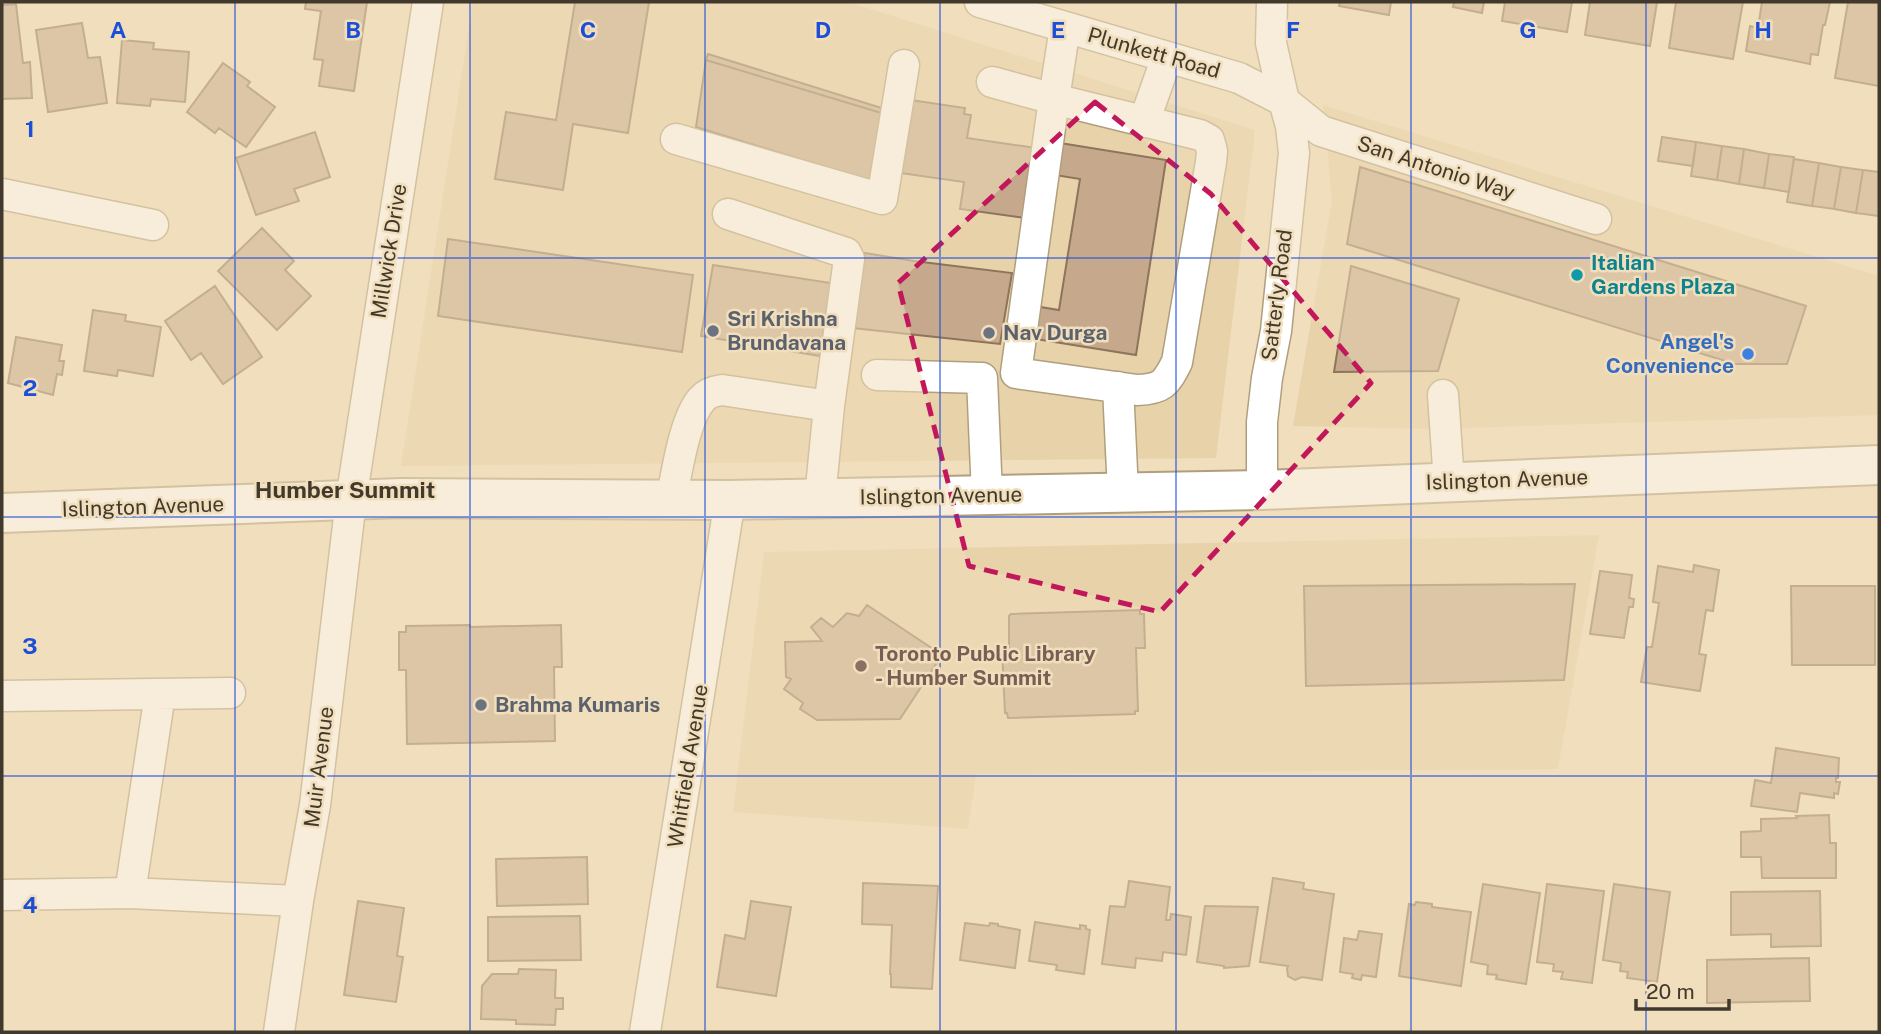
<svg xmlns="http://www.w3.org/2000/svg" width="1881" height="1034" font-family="'Public Sans',sans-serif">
<rect width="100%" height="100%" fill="#f0debc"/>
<path fill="#e7d2a9" d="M473,2H848L1255,130L1216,458L401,466Z
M1323,105L1879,276V415L1431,429L1293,426L1332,200Z
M1599,535L1558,769L976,774L968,829L733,812L764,552Z"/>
<path fill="#c6a98d" stroke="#8e745b" stroke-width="2" d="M306,2H367L354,91L319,86L323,60L314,59L321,11L305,9Z
M575,2H649L628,133L573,124L563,190L495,179L506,112L556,120Z
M1340,2H1391L1389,15L1339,6Z
M1454,2H1484L1482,13L1453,7Z
M1505,2H1572L1567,32L1502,21Z
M1590,2H1657L1650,46L1585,35Z
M1676,2H1743L1733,59L1669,48Z
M1762,2H1830L1825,25H1823L1818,55L1811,54L1810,64L1746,51L1750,26L1758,28Z
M1848,2L1879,3V86L1835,78Z
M16,4L23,63L30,62L32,98L2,99V5Z
M82,23L88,58L100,57L107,103L48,112L36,30Z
M122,40L154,43L153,49L189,52L185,102L151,99L150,106L117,103Z
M708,54L888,110V115L706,60Z
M706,60L888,115L877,183L696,127Z
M223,63L250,82L247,86L275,107L246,147L219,128L215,133L187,112Z
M904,99L965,108L964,114L971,115L967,138L1036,148L1026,218L960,209L964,182L893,172Z
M315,132L330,177L294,189L299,201L256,215L236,158Z
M1662,137L1696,142L1693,166L1658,161Z
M1696,142L1722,146L1717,180L1691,176Z
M1060,143L1166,160L1136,355L1029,338L1034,306L1059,310L1080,179L1055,175Z
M1722,146L1744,149L1739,184L1717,180Z
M1744,149L1769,154L1764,188L1739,184Z
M1769,154L1794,157L1789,192L1764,188Z
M1794,159L1819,163L1812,206L1787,202Z
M1819,163L1841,167L1834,209L1812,206Z
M1360,167L1806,306L1787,364H1735L1347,244Z
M1841,167L1863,170L1856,213L1834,209Z
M1863,170L1879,172V216L1856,213Z
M262,228L294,261L285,270L311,296L277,330L218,271Z
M448,239L693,275L682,352L438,316Z
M865,253L914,261L1012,273L1000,344L853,328Z
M713,265L831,283L820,356L701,336Z
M1351,266L1459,299L1438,371L1334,372Z
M215,286L262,357L223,384L201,353L191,360L165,321Z
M93,310L126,315L125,321L161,327L153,376L118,370L117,376L84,371Z
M16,337L62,345L59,361H64L62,375L57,374L53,395L8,383Z
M1694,565L1719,570L1713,611L1706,610L1699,654L1706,655L1700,691L1641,682L1647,647H1652L1659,603L1653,602L1658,566L1693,572Z
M1600,571L1632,575L1629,598L1634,599L1633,607H1629L1624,638L1590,634Z
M1575,584L1564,680L1306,686L1304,586Z
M1791,586H1875V665H1792Z
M867,605L942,655L900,719L817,720L800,709L803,703L784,689L791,679L786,677L785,642L822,641L811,627L821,618L833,627L847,613L859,616Z
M1140,610V614H1144L1145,648H1136L1138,711H1135V714L1008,718L1007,713H1005L1002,648L1009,647V616L1011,614Z
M470,625V627L561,625L562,667H554L555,741L407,744L406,670H399V632H406V626Z
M1776,748L1839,758L1838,778H1836V782H1840L1838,794L1834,793V798L1800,793L1797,812L1751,806L1755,780L1771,783Z
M1829,815L1830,843H1836V878H1762L1761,857H1741V832L1761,831V819L1797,818L1796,816Z
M587,857L588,904L497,906L496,859Z
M1273,878L1304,883L1303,889L1334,894L1322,980L1302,977L1295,980L1288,976L1287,969L1288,966L1260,962Z
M1129,881L1170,887L1166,920H1170L1171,914L1191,917L1186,955L1163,952L1162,961L1136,958L1135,968L1102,964L1110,906L1125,907Z
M863,883L938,886L932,989L891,987V974H890L892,925L862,924Z
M1483,884L1540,893L1526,984L1496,979L1497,975L1487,974L1488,965L1471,962Z
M1547,884L1604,891L1592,983L1561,979L1563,972L1553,971L1554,964L1537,962Z
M1614,884L1670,892L1657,982L1627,978L1628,972L1620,971L1621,963L1603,960Z
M1820,891L1821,946L1771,947V934L1731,935V892Z
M358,901L404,908L397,956L403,957L396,1002L344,995Z
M751,901L791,907L776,996L717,987L725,935L745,939Z
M1416,902L1432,904V907L1471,912L1461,986L1399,976L1409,904L1415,905Z
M1205,906L1258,907L1249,966L1224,968V966L1197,962Z
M580,916L581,960L488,961V917Z
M1035,922L1080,929V925L1086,926V929L1090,930L1084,974L1056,970L1057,965L1029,961Z
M965,923L989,926L990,923L998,924V926L1020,930L1015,968L960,960Z
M1359,931L1382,934L1376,977L1362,975L1361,980L1352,978L1353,974L1340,972L1344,938L1357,940Z
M1809,958L1810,1001L1707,1003V960Z
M519,969L556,970L555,998H563V1009H556L555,1025L516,1024V1020L481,1019L482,986L492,974H518Z"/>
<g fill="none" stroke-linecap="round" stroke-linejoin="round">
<defs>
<path id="minor" d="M980,2L1239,78L1284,101L1321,131L1596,219
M992,82L1054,99L1065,27
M1054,99L1200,135L1209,140L1212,151L1211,162L1177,362C1166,384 1162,389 1137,390L1016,373Z
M1144,122L1167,57
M676,139L882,199L904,65
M2,194L153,225
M728,214L846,253L849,259L829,406
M877,375L982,378L987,495
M1118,387L1123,492
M1443,395L1449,482
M1262,490V422L1267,378L1276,331L1294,153L1291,126L1284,101L1271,43L1272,2
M671,500C677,473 684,419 702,399C707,393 715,391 722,390L829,406L820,498
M2,696L230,693
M130,893L160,694
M2,895L130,893L298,901
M279,1032L298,901L315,805L351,500L428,2
M645,1032L730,500"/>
<path id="major" d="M2,513L401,498L730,500L1262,490L1879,465"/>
</defs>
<use href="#minor" stroke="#b09f7e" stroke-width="33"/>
<use href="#major" stroke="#b09f7e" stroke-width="42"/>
<use href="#minor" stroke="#fff" stroke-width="30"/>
<use href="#major" stroke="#fff" stroke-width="38"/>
</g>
<path d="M0 0H1881V1034H0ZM1095,102L1211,194L1371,383L1160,612L969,566L898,283Z" fill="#f0debc" fill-opacity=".55" fill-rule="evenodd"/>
<path fill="none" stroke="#c2185b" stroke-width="5" stroke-dasharray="14 9" stroke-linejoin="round" d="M1095,102L1211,194L1371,383L1160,612L969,566L898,283Z"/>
<path fill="none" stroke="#1d4ed8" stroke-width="2" stroke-opacity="0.55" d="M235,2V1032M470,2V1032M705,2V1032M940,2V1032M1176,2V1032M1411,2V1032M1646,2V1032M2,258H1879M2,517H1879M2,776H1879"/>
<circle fill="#0f9aa8" stroke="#f0debc" stroke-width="2.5" cx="1577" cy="275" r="7"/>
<g fill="#6b7280" stroke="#f0debc" stroke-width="2.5">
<circle cx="713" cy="331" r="7"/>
<circle cx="989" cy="333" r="7"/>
<circle cx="481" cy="705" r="7"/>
</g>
<circle fill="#3f7fe0" stroke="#f0debc" stroke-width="2.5" cx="1748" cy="354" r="7"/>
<circle fill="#8d6e63" stroke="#f0debc" stroke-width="2.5" cx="861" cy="666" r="7"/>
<g text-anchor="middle" stroke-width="5" stroke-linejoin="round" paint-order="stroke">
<g font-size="21" fill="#40392c" stroke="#f0debc">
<text transform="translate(1154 53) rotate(16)" y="7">Plunkett Road</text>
<text transform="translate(1436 168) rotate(18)" y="7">San Antonio Way</text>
<text transform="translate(389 251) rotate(-81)" y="7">Millwick Drive</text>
<text transform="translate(1277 295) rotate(-83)" y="7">Satterly Road</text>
<text transform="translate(1507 480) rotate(-2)" y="7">Islington Avenue</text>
<text transform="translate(941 496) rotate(-1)" y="7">Islington Avenue</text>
<text transform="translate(143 507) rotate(-2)" y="7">Islington Avenue</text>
<text transform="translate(688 766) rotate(-81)" y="7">Whitfield Avenue</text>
<text transform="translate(319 767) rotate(-83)" y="7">Muir Avenue</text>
</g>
<g font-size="21" font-weight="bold" fill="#0d838f" stroke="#f0debc" text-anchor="start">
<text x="1591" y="270">Italian<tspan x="1591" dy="24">Gardens Plaza</tspan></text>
</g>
<g font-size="21" font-weight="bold" fill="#5b616d" stroke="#f0debc" text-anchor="start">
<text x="727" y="326">Sri Krishna<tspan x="727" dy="24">Brundavana</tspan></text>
<text x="1003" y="340">Nav Durga</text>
<text x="495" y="712">Brahma Kumaris</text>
</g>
<g font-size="21" font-weight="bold" fill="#366cbe" stroke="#f0debc" text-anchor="end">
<text x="1734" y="349">Angel's<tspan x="1734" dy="24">Convenience</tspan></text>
</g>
<g font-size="21" font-weight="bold" fill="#785e54" stroke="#f0debc" text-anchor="start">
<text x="875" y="661">Toronto Public Library<tspan x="875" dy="24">- Humber Summit</tspan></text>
</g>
<g font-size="23" font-weight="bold" fill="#40392c" stroke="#f0debc">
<text x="345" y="498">Humber Summit</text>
</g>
</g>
<g font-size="23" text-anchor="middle" font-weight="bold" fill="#1d4ed8" stroke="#f0debc" stroke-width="5" stroke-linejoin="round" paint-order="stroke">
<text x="118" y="38">A</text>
<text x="353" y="38">B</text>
<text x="588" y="38">C</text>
<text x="823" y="38">D</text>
<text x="1058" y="38">E</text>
<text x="1293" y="38">F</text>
<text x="1528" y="38">G</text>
<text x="1763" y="38">H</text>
<text x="30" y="137">1</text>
<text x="30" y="396">2</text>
<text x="30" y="654">3</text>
<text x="30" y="913">4</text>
</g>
<rect width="1881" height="1034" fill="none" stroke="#40392c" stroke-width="7"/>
<path d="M1636 999v10h93v-10" fill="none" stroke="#40392c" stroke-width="3.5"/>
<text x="1646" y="999" font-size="21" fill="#40392c" stroke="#f0debc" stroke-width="5" paint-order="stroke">20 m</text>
</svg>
